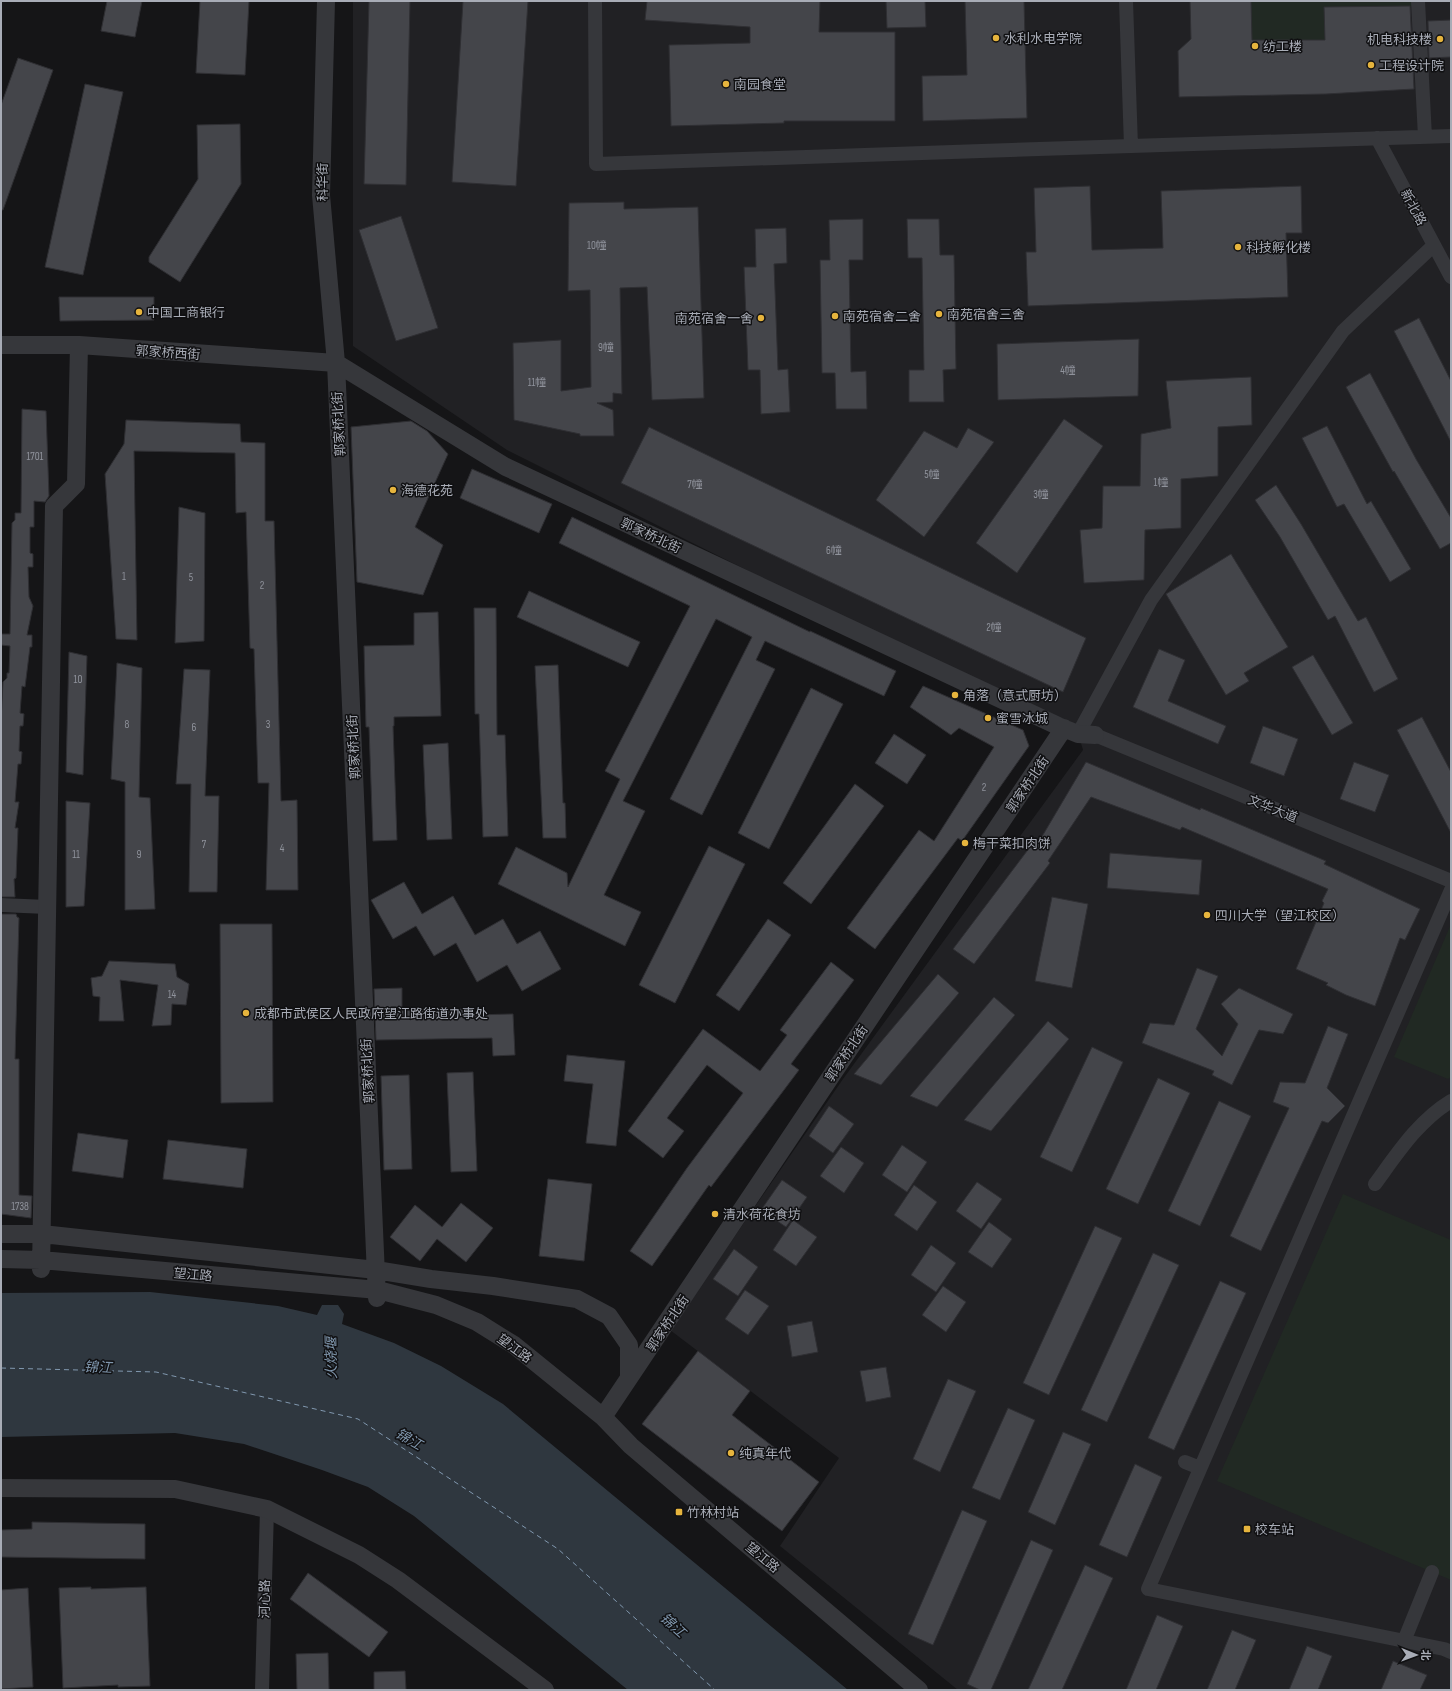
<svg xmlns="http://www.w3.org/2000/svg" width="1452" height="1691" font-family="'Sofia Sans Condensed','Noto Sans SC',sans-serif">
<rect width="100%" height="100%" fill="#151517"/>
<path fill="#212124" d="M353,1H1451V1690H958L780,1546L839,1458L670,1330L843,1079L1083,750L1078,733L1058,726L507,450L353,346Z"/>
<path fill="#212923" d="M1251,1H1424L1419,6L1324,7L1325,40H1252Z
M1451,924V1077L1448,1079L1394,1057Z
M1343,1194L1451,1240V1580L1217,1481Z"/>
<path fill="#2f373f" d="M150,1292L278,1306L317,1315L322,1305H338L344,1314L342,1324L394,1343L441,1366L503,1404L848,1690H628L414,1516L368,1487L322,1470L244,1444L175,1433L1,1437V1293Z"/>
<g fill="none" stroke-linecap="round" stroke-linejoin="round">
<path stroke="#8198af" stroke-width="1" stroke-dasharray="5 4" stroke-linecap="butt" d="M1,1368L156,1372L358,1419L558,1549L715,1690"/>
</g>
<path fill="#44454a" stroke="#2f2f33" d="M107,1H142L135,37L101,31Z
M200,1H249L245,75L196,73Z
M369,1H410L406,185L364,184Z
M463,1H528L516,186L452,182Z
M647,1H820L819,32H895V121H784V123L671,126L669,45L750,43V27L645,20Z
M886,1H925L926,27L887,28Z
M965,1H1024L1027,118L923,121L922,76L967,75Z
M1190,1H1251L1252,40H1325L1324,7L1410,6L1414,89L1326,94L1179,97L1178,51L1191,39Z
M1451,20V57L1429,58L1428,21Z
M18,58L53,70L3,210H1V105Z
M85,84L123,92L83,275L45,267Z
M240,124L241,184L180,282L149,262V257L198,179L197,125Z
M1090,186L1092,250L1163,248L1161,191L1301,186L1302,233H1286L1288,297L1028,306L1026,252H1036L1034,188Z
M624,202V209L698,207L704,398L652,400L647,287L620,288L622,394L613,393V402L597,403L613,410L614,436H580V434L514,420L513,343L561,340V391L591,387L590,290L568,291L569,203Z
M401,216L438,328L396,341L359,230Z
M863,219V260H849L851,372L866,371L867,409H836L835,373H822L820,260H830L829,220Z
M907,219H939L940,255H954L956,369L943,370L944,402H909V370H924L922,258H908Z
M786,228L787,263L774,264L778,370L788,369L790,412L761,414L760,370H748L744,267H756L755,229Z
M59,297H154V320L60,321Z
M1419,318L1451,381V442L1394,331Z
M1139,339L1138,396L998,400L997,344Z
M1370,373L1416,459L1451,518V543L1440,549L1394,471L1393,472L1346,387Z
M1251,377L1252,425L1218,427V476L1181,479V528L1145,530L1144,580L1084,583L1080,530L1102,528L1103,486H1140L1141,434L1171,428L1166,381Z
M22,409L46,411L49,496L45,502L34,501V527H30V553L33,554V567H28L29,597L33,606L27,635H32V647H30L25,687L22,686L20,713L24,714L23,726H20L19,751L22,752L21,764H18L15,802H19L15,828H18L16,878L14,879L15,897H1V721L3,682L7,678V673H9L10,646L1,645V634H10L12,523L15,520V513H21Z
M1064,419L1103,446L1017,573L976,543Z
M126,420L240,424L241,442L265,443V521H274L281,801L297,800L298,890H266L269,783H258L254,649L250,648L246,512L236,513L235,453L134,451L137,640L116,639L105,474L124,444Z
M411,421L427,431L448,454L415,527L443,545L423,595L357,582L351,427Z
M1327,426L1367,504L1371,501L1411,569L1390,582L1344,504L1337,507L1302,438Z
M649,427L1086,638L1063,692L621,483Z
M968,428L994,442L924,537L876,500L924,431L957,448Z
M472,469L552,504L539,533L460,498Z
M1276,485L1301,524L1358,621L1366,617L1398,679L1374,692L1335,616L1328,620L1280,537L1255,500Z
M179,507L205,513L204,641L175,643Z
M572,517L810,632V631L896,671L884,696L765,641L756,660L775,669L702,815L670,799L752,637L716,619L623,801L645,811L604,895L641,912L625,946L498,884L516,847L567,873L568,887L620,779L605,771L690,606L559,543Z
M1231,554L1288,647L1244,673L1249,681L1226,695L1166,594Z
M529,591L640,642L628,667L517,617Z
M474,608H496L497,735H505L508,836L483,837L479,714H475Z
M438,612L441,716L394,717V726H393L397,840L373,841L369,727H366L364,646L414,645V613Z
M1159,649L1185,660L1168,701L1226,726L1218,744L1133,707Z
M69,652L87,656L83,775L66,772Z
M1313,655L1353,723L1332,735L1292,667Z
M117,663L142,668L139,797L150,798L155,909L125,910V782L111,779Z
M558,665L563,803H565L566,838H543L535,666Z
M184,669L210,670L205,796H219L217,892H189L191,784H176Z
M923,686L1023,730L1029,746L962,841L958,838L875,949L847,928L919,830L934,841L994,747L959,728L951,735L910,707Z
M811,688L843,704L769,849L738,833Z
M1422,717L1451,772V833L1397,730Z
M1263,726L1298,739L1284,776L1250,763Z
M894,734L926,755L907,784L875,763Z
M448,743L452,839L427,840L423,745Z
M1086,762L1200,810L1201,808L1326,861L1324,864L1420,909L1405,940L1400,938L1375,1006L1346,995L1326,985L1328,983L1296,969L1324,903L1322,901L1328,889L1182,827L1180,830L1091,797L1048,861L1050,863L974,964L953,949L1030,847L1034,850Z
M1354,762L1389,775L1375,812L1340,799Z
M855,784L884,806L811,904L783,883Z
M66,801L90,803L84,906L66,907Z
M709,846L745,864L675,1003L639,985Z
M1110,853L1202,860L1199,895L1107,888Z
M404,882L422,914L453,896L475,935L503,919L517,944L540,931L561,969L522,991L507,965L477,982L456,943L434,956L416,926L393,939L371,900Z
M1052,897L1088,904L1072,988L1035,981Z
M1,914H16L17,917L19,918L15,1059H19V1195L32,1196L31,1218L1,1214Z
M768,919L791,935L739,1011L716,995Z
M220,924H272L273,1102L221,1103Z
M109,961L175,964L177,977L189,984L186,1005L172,1004L171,1025L152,1026L158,985L120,980L124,1021H99L100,997L93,996L91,978L102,976Z
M831,962L854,980L791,1064L799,1070L711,1187L709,1185L652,1266L630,1251L687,1168L743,1093L707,1065L667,1118L684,1131L663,1158L628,1131L703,1029L760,1071L787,1035L780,1030Z
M1197,968L1218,976L1196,1029L1222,1056L1238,1024L1221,1004L1239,988L1293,1014L1283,1034L1259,1030L1232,1085L1212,1075L1214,1071L1142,1043L1150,1023L1174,1025Z
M938,974L959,993L881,1085L854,1074Z
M402,988V1010L470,1009V1015L513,1014L515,1055L493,1056L492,1038L376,1040L374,989Z
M994,997L1015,1015L937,1107L910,1096Z
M1048,1021L1069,1039L991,1131L964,1120Z
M1328,1026L1348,1034L1327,1088L1345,1106L1328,1123L1322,1121L1261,1251L1230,1236L1289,1108L1273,1102L1280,1082L1305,1083Z
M1092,1047L1123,1062L1072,1172L1040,1157Z
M567,1055L625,1061L616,1146L586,1143L593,1084L564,1081Z
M473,1072L477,1171L451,1172L447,1073Z
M409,1075L412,1169L384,1170L381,1076Z
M1158,1078L1190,1093L1138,1204L1106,1189Z
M1219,1101L1251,1116L1200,1226L1168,1211Z
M829,1106L854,1124L833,1153L809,1136Z
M78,1133L128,1140L123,1178L72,1171Z
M168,1140L247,1149L243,1188L163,1179Z
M902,1145L927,1162L907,1192L882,1175Z
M841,1147L864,1163L844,1193L820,1176Z
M548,1179L592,1184L584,1261L539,1256Z
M782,1180L807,1197L786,1227L761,1210Z
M977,1182L1002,1199L981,1229L956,1211Z
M914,1185L937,1202L917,1231L894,1215Z
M461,1203L493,1228L466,1262L437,1239L420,1261L390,1237L415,1205L442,1227Z
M793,1220L817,1237L796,1266L773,1250Z
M989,1222L1012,1239L992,1268L968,1252Z
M1095,1226L1122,1238L1049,1395L1023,1383Z
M931,1245L956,1263L936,1292L911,1275Z
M734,1249L758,1267L738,1296L713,1279Z
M1153,1253L1179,1265L1107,1422L1081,1410Z
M1220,1281L1246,1293L1174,1450L1148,1438Z
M943,1286L966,1302L946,1332L922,1315Z
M745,1290L769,1306L748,1335L725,1319Z
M812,1321L818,1352L792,1357L787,1326Z
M698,1351L750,1391L732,1415L819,1482L782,1531L642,1424Z
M886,1367L891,1397L866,1402L860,1371Z
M948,1379L976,1391L940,1472L913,1459Z
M1008,1408L1035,1420L1000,1500L972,1488Z
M1063,1432L1091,1444L1055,1525L1028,1512Z
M1135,1464L1162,1477L1127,1557L1099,1545Z
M962,1510L987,1521L933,1645L908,1634Z
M32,1522L145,1524V1559L1,1557V1530L32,1529Z
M1031,1540L1053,1550L991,1690H980L967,1684Z
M1085,1565L1113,1578L1062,1690H1028Z
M308,1573L388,1632L369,1657L290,1599Z
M91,1587V1589L146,1587L150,1686L118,1687V1685L63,1688L59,1588Z
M28,1588L33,1687L1,1689V1590Z
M1157,1615L1183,1626L1156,1690H1126Z
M1232,1630L1256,1640L1235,1690H1207Z
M1307,1646L1332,1656L1318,1690H1289Z
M328,1653L329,1690H297L296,1654Z
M1393,1661L1427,1675L1420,1690H1381Z
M405,1671L406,1690H374V1672Z"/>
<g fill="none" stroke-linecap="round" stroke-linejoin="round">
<path stroke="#36373b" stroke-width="14" d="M595,1L596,164L1131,146
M1126,1L1131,146L1451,136
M1418,1L1425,137
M1377,138L1451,277
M1078,734L1151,600L1343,331L1434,245
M1095,735L1451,881
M1451,890L1148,1589L1444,1649L1451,1652
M1,905L47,907
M1375,1184C1397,1154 1418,1121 1451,1101
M1185,1462L1200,1468
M1404,1641L1432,1572
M262,1690L267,1509"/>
<path stroke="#36373b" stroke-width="18" d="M326,1L321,195L336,363L377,1298
M1,345H79L336,363L506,467L1058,726L1078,734L1095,735
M1,1234H42L376,1270L431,1279L493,1286L577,1299L609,1316L629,1345V1378
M1,1259L41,1260L378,1290L436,1305L477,1322L514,1345L603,1417L631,1446L919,1690
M41,1269L54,506L76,484L79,345
M603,1417L1064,728
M1,1488L175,1489L267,1509L359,1555L398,1580L545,1690"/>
</g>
<g fill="#e6b43d" stroke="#101012" stroke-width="1.5">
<circle cx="996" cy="38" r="4"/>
<circle cx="1440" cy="39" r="4"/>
<circle cx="1255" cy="46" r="4"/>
<circle cx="1371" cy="65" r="4"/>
<circle cx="726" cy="84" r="4"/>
<circle cx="1238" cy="247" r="4"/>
<circle cx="139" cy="312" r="4"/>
<circle cx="939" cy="314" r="4"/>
<circle cx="835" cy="316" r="4"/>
<circle cx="761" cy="318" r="4"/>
<circle cx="393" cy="490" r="4"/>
<circle cx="955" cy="695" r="4"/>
<circle cx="988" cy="718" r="4"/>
<circle cx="965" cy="843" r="4"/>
<circle cx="1207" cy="915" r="4"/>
<circle cx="246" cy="1013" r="4"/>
<circle cx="715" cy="1214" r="4"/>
<circle cx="731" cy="1453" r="4"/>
<rect x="675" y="1508" width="8" height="8" rx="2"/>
<rect x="1243" y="1525" width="8" height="8" rx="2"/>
</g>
<g text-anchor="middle" stroke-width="3" stroke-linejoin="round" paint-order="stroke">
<g font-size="11" fill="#8f929b">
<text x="597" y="249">10幢</text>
<text x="606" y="351">9幢</text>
<text x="1068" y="374">4幢</text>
<text x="537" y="386">11幢</text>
<text x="35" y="460">1701</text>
<text x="932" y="478">5幢</text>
<text x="1161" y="486">1幢</text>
<text x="695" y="488">7幢</text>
<text x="1041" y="498">3幢</text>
<text x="834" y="554">6幢</text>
<text x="124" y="580">1</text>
<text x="191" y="581">5</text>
<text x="262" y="589">2</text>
<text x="994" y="631">2幢</text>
<text x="78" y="683">10</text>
<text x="127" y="728">8</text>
<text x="268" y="728">3</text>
<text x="194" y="731">6</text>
<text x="984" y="791">2</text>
<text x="204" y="848">7</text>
<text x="282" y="852">4</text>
<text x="76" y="858">11</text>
<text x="139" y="858">9</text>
<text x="172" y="998">14</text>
<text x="20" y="1210">1738</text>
</g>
<g font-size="13" fill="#a8acb6" stroke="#101012" text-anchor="start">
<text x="1004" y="43">水利水电学院</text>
<text x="1432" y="44" text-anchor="end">机电科技楼</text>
<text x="1263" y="51">纺工楼</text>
<text x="1379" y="70">工程设计院</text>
<text x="734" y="89">南园食堂</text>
<text x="1246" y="252">科技孵化楼</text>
<text x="147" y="317">中国工商银行</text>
<text x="947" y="319">南苑宿舍三舍</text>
<text x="843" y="321">南苑宿舍二舍</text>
<text x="753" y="323" text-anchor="end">南苑宿舍一舍</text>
<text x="401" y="495">海德花苑</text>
<text x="963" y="700">角落（意式厨坊）</text>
<text x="996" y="723">蜜雪冰城</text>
<text x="973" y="848">梅干菜扣肉饼</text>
<text x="1215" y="920">四川大学（望江校区）</text>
<text x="254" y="1018">成都市武侯区人民政府望江路街道办事处</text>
<text x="723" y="1219">清水荷花食坊</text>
<text x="739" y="1458">纯真年代</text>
<text x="687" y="1517">竹林村站</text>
<text x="1255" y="1534">校车站</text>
</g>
<g font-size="13" fill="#a8acb6" stroke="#101012">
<text transform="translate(322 182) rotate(-90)" y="5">科华街</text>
<text transform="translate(1414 207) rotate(62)" y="5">新北路</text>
<text transform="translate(168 352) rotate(4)" y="5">郭家桥西街</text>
<text transform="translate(338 424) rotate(-93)" y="5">郭家桥北街</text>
<text transform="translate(651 535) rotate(25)" y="5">郭家桥北街</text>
<text transform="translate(353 747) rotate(-93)" y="5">郭家桥北街</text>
<text transform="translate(1027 784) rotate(-56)" y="5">郭家桥北街</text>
<text transform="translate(1273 808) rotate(22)" y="5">文华大道</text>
<text transform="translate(846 1053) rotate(-56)" y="5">郭家桥北街</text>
<text transform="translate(367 1071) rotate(-93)" y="5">郭家桥北街</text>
<text transform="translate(193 1274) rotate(5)" y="5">望江路</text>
<text transform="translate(667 1323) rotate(-56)" y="5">郭家桥北街</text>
<text transform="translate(515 1348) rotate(36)" y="5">望江路</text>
<text transform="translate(763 1557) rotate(40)" y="5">望江路</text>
<text transform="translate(264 1599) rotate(-89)" y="5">河心路</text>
</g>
<g font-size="14" font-style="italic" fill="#8198af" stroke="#101012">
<text transform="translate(331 1358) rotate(-91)" y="5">火烧堰</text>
<text transform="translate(98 1367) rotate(2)" y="5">锦江</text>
<text transform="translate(409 1439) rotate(30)" y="5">锦江</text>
<text transform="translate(673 1625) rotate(42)" y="5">锦江</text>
</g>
</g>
<rect width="1452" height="1691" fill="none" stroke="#a8acb6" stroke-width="4"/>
<g transform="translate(1416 1655) rotate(91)" stroke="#101012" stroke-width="3" paint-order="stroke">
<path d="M0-3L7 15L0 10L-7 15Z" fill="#a8acb6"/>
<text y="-6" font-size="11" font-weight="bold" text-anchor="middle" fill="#a8acb6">北</text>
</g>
</svg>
